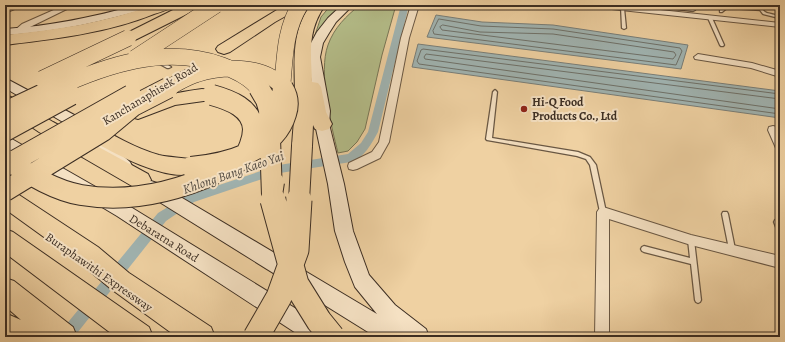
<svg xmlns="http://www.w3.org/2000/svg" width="785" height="342" font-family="Alegreya,serif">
<rect width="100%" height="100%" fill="#efd1a2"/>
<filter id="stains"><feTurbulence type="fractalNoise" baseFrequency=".005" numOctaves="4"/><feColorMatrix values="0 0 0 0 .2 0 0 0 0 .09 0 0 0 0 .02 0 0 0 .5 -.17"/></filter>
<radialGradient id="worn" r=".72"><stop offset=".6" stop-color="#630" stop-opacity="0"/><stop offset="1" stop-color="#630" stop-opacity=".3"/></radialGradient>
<path fill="#b4bd89" stroke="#787656" d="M331,5H352L314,38L321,17Z
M360,5H396L382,55L365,129L357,142L348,151L338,153C331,125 318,72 328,45C334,28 346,16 360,5Z"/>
<path fill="#a0b4b2" stroke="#787e79" d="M436,15L482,22L553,25L688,45L681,69L427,37Z
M418,44L780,91V118L412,67Z"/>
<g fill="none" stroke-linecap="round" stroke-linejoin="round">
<path stroke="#6e716a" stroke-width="1" d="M439,19L481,26L553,29L680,48L682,51L676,65L434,34L433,31Z
M443,25L480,32L553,34L674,52L676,55L673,59L442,30L440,27Z
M780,94L423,49L421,50L417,61L419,64L780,114
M780,99L426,54L424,57L425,59L780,109"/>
<path fill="#a0b4b2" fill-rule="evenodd" d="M403,5H411L408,9L378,132C372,143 364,158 351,162L280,173L194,202L166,221L74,337H58L60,332L158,213L186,196L279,165L348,154L361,143L368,132L400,9Z"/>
<defs>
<path id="lane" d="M647,5H659L693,9L695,10L693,11L649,6Z
M725,6L758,8V6C763,7 761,9 765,12C768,14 774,14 777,16L775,17L763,14L760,10L727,8L722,12H720V10Z
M621,7L624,8L626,28L624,29L622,28Z
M709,17L712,18L724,45L723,46H721L720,45L708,18Z
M158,61H162L171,67L169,68H167L158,63Z
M495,90L497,92L492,138L578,152L590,157L596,165L606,212L605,214H601L600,212L590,165L586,159L577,156L487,140L486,139L493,92Z
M723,212H727L728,214L735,249L734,251L732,252L730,251L729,249L722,214Z
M777,219L779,220L780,222V233L778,232L774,222L775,220Z
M691,237L693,238L694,240L701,300L700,302L698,303L696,302L695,300L691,264L644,252L642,251L641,249L642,247L644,246L690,258L688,240L689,238Z"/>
<path id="street" d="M13,5H24L5,13V8Z
M65,5H75L28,28L18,33L14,31L22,24Z
M411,5H419L409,38L389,142L380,158L357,169L353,170L349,169L348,166L349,163L372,152L379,142L401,38Z
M589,5H614L780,23V27L593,7Z
M698,54L752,63L780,71V77L751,68L695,59L694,57Z
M773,126L777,127L780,134V149L776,148L768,130L769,127Z
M603,207L691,235L780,256V268L691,245L609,219V337H595L597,212L599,209Z"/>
<path id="secondary" d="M137,5H154L153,7C104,21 56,32 5,35V29C50,26 94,17 137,5Z
M342,5H353L336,22L329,33L323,43L320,57L330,111L329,124L344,184L353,231L369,275L395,305L426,329L429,337H376L145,193L143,188L145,183L151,181L157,183L377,314L355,287L345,262L335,231L328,184L315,124L316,111L308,57L311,43L317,32L328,18Z
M5,78L78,117L130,162L132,166L130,170L124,172L118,170L68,125L5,88Z
M5,137L10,138L129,206L329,329L332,337H302L117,216L5,149Z"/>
<path id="highway" d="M153,5H173C169,10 161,12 154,14C107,33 55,39 5,45V35C55,30 105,23 153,5Z
M183,5H201L199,8L133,41L128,43L123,41L120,38L123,35Z
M285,5H302L300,8L275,22L230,52L224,54L218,52L216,49L218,46Z
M311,5H325C307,32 311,51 312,82L318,83L321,87L326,112L332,124L329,129L322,131L315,129L313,125L312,146L309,151L302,153L295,151L292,146C293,130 295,113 295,97C295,65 290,32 311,5Z
M202,89L218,91L221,95L218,99L175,105L138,119L131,117L129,113C137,99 185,91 202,89Z
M5,95L11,97L53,122L148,174L151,180L148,186L140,188L132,186L39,132L5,109Z
M82,119L89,121C111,134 134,148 159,155C172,158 186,157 198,161L201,167L198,173C163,184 105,148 75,131L72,126L75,121Z
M5,188L13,191L98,247L129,273L211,327L215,337H177L111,289L80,263L5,209Z
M5,229L13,232L149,327L153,337H116L5,253Z
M5,278L14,281L73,327L77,337H5V313L21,320L5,306Z"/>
</defs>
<use href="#lane" stroke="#695743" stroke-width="2.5"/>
<use href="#street" stroke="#695743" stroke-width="2"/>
<use href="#secondary" stroke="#3c2e23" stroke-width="2"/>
<use href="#highway" stroke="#3c2e23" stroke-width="2"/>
<use href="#lane" fill="#f5e1c3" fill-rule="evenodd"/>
<use href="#street" fill="#f5e1c3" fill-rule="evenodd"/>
<use href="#secondary" fill="#f5e1c3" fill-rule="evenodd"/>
<use href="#highway" fill="#efd1a2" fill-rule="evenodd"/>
<defs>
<path id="highway-bridge-far2" d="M135,58L216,5
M42,79L128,38
M54,89C106,65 165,45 221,65C236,71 249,77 259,89
M166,89C176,84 186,77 197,74C223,66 266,64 284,89
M282,89C285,59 284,31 300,5"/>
<path id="highway-bridge-far1" d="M259,88L266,100L269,110L272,195
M282,95L283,88
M5,112L56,88
M5,131L71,95
M5,159C29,174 53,190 81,195C128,203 175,192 217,173C225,169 234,166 241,160C248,153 253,139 253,129C252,108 230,100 212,95
M5,166L131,95
M191,167C225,164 275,152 286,114C289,105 288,96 283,88
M5,191L103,131L133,106L168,88
M274,201L272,195L274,182
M299,201L302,146"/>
<path id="highway-bridge" d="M273,200L296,284L319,321L332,337
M256,337L279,297L296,250L299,200"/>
</defs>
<use href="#highway-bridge-far2" stroke="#3c2e23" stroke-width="17" stroke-linecap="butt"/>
<use href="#highway-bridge-far1" stroke="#3c2e23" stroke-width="22" stroke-linecap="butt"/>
<use href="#highway-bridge" stroke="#3c2e23" stroke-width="27" stroke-linecap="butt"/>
<use href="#highway-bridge-far2" stroke="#efd1a2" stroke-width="16"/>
<use href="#highway-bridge-far1" stroke="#efd1a2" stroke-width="20"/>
<use href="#highway-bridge" stroke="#efd1a2" stroke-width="25"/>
</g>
<circle fill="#8f2418" stroke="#f5e1c3" stroke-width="1.5" cx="524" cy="109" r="4"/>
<g text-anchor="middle" stroke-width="4" stroke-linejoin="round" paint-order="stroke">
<g font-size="12" fill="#3c2e23" stroke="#f5e1c3">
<text transform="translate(150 94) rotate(-31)" y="4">Kanchanaphisek Road</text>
<text transform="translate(164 238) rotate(32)" y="4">Debaratna Road</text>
<text transform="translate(99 272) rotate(35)" y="4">Buraphawithi Expressway</text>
</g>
<g font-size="12" font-weight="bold" fill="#3c2e23" stroke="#f5e1c3" text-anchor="start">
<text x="532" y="106">Hi-Q Food<tspan x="532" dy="14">Products Co., Ltd</tspan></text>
</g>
<g font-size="13" font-style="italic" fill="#504940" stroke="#f5e1c3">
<text transform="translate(233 172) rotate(-19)" y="5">Khlong Bang Kaeo Yai</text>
</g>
</g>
<rect width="785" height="342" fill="none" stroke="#efd1a2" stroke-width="20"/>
<rect x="6" y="6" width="773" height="330" fill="none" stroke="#3c2e23" stroke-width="2"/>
<rect x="10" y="10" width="765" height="322" fill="none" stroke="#3c2e23"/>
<rect width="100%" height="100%" filter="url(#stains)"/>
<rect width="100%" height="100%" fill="url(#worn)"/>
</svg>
